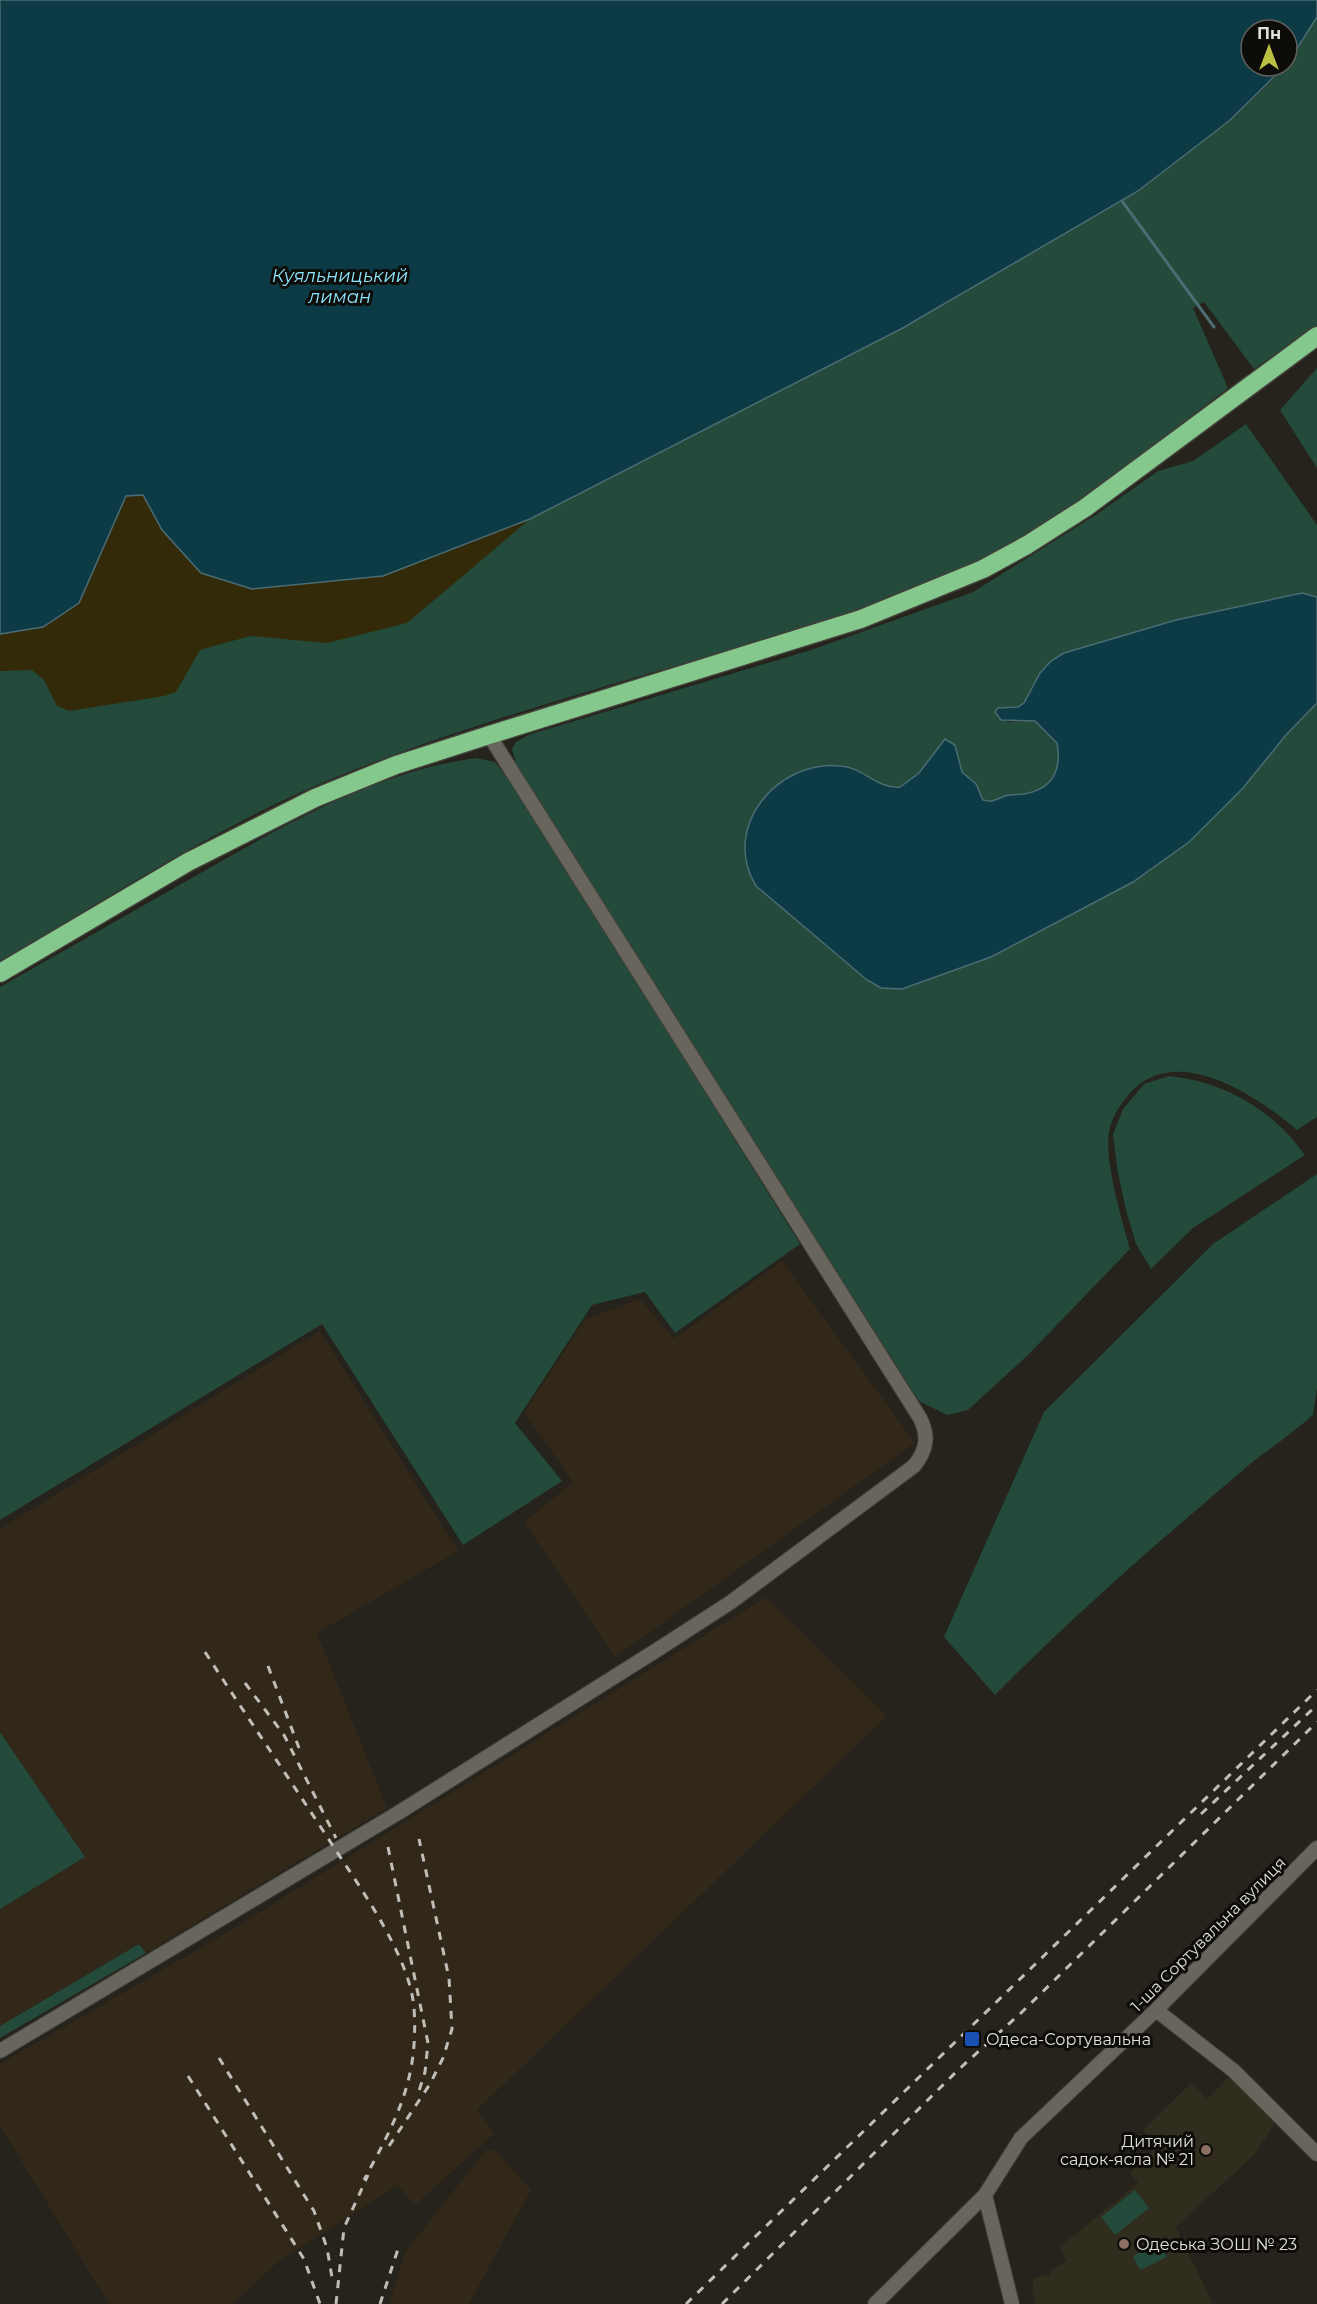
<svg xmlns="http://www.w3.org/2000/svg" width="1317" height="2304" font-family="Montserrat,sans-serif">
<rect width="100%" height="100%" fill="#25231b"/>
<path fill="#322819" d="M782,1261L915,1443L615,1657L524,1522L573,1482L524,1412L586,1319L640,1299L674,1339Z
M320,1331L458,1551L317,1633L387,1808L146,1953L139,1944L0,2026V1909L85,1857L0,1732V1529Z
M766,1597L887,1716L477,2110L494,2134L415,2205L398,2185L278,2262L233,2304H109L0,2126V2064L228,1932Z
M486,2150L496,2151L531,2190L469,2304H389L405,2252Z"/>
<path fill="#302c1e" d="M1229,2077L1275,2123L1255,2154L1176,2227L1213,2304H1035L1032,2292L1034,2278L1050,2274V2271L1066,2261L1060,2247L1138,2183L1130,2173L1157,2145L1143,2130L1192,2082L1207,2099Z"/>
<path fill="#234a3a" d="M1317,17V325L1254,369L1204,302L1193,308L1228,388C1152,446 1078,508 992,553C899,602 796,631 696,660C582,693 466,726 356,769C231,817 115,894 0,961V634L43,627L529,519L901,329L1138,191L1229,121L1287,66Z
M1317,368V468L1280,410Z
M1246,424L1317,525V597L1301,593L1176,620L1064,653L1051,661L1040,673L1024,703L1019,707H1002L1007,722L1035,721L1057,743C1062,771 1052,789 1024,794C1018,795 1011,794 1005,796C996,799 994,803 983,800L976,784L962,772L957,753L945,739L919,773L900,787L881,785L861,772L770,792L761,805L756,886L867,980L902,989L991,957L1133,882L1189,841L1243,788L1286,735L1317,703V1117L1297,1130C1257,1096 1177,1042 1131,1092C1121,1104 1112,1116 1109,1132C1104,1161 1122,1220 1130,1249L1027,1356L968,1410L947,1415L919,1401L518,771L512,749L516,742L528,735L814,649L973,592L1097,514L1158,471L1193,461Z
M476,758L495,762L517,790L800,1244L675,1333L645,1292L592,1305L515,1423L562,1481L463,1545L322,1324L0,1520V987C66,950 131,912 197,875C285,825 374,772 476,758Z
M1169,1076C1225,1082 1272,1109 1305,1155L1193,1228L1151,1269L1136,1244L1126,1210L1117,1168L1113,1134L1123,1109L1144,1084Z
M1317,1174V1388L1313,1415C1291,1435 1265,1451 1242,1471C1157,1543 1073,1616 995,1695L944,1637L1044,1412L1213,1244Z
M0,1732L85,1857L0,1909Z
M139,1944L146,1953L0,2038V2026Z
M1135,2190L1149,2208L1115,2235L1101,2217Z
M1160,2242L1167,2257L1140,2270L1133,2256Z"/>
<path fill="#322a08" d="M143,495L162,530L383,576L530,519L407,623L327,643L250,636L200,650L176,692L164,696L69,711L57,706L44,680L32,670L0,671V634L43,627L79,603L125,496Z"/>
<path fill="#0c3b46" stroke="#4c6c73" stroke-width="1.5" d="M0,0H1317V17L1287,64V30H1251V66H1285L1229,121L1138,191L901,329L530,519L383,576L252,589L201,573L162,530L143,495L126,496L79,603L43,627L0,634Z
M1302,593L1317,597V703L1286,735L1243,788L1189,842L1133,882L991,957L902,989L881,988L867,980L756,886C720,827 778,759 841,766C864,768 877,789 900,787L919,773L945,739L955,745L962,772L976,784L983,800C994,803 996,799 1005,796C1011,794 1018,795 1024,794C1052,789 1062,771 1057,743L1035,721L1001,720L995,712L998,708L1018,707L1024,703L1040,673L1051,661L1064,653L1176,620Z"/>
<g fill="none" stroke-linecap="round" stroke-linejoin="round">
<path stroke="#4c6c73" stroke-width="3" d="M1122,201L1214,327"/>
<defs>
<path id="minor" d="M1156,2010L1234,2071L1317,2154
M0,2051L398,1813L660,1648L731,1602L914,1466C927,1450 929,1436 920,1418L489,735
M985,2195L1012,2304
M875,2304L985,2195L1021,2138L1156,2010L1317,1848"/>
<path id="highway" d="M0,973L188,862L315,798L396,765L489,735L861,619L983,569L1027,545L1085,508L1317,336"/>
</defs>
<use href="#minor" stroke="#413f39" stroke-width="16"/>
<use href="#highway" stroke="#413f39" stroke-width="21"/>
<use href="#minor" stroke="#67655c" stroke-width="14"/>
<use href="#highway" stroke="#85c88d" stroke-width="18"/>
<path stroke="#c0beb9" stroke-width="3" stroke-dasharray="8 8" stroke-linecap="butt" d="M205,1652C247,1717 291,1781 333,1846C361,1889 410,1957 414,2008C419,2080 396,2120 364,2180
M268,1666L299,1748
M245,1683L284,1735L336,1838
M1201,1814L1317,1705
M388,1847L428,2043L425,2072L419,2091
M219,2058L314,2211L327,2248L333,2283
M188,2076L304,2259L320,2304
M389,2146L430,2084L443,2058L452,2029L449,1978L419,1839
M336,2304L344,2228L368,2175
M380,2304L398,2249
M686,2304L1317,1690
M722,2304L957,2071L1022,2012L1317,1722"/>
</g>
<rect fill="#1a4fb4" stroke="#0d0c09" stroke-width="2" x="964" y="2031" width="16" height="16" rx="3"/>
<g fill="#8d6e63" stroke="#0d0c09" stroke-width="2">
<circle cx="1206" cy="2150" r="6"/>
<circle cx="1124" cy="2244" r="6"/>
</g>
<g text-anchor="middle" stroke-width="6" stroke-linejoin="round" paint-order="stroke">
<g font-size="16" fill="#e2e0db" stroke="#0d0c09">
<text transform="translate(1208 1934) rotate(-45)" y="6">1-ша Сортувальна вулиця</text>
</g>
<g font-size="16" fill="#e2e0db" stroke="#0d0c09" text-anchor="start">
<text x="986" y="2045">Одеса-Сортувальна</text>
<text x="1194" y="2147" text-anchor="end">Дитячий<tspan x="1194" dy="18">садок-ясла № 21</tspan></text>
<text x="1136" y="2250">Одеська ЗОШ № 23</text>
</g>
<g font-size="18" font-style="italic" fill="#8ae4fe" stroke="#0d0c09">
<text x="340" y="282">Куяльницький<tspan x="340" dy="21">лиман</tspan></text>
</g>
</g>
<g transform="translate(1269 48)"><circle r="28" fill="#0d0c09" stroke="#62615d" stroke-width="1.5"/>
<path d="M0-4.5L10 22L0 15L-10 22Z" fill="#bbc045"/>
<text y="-9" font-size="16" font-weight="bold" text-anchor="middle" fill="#e2e0db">Пн</text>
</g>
</svg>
